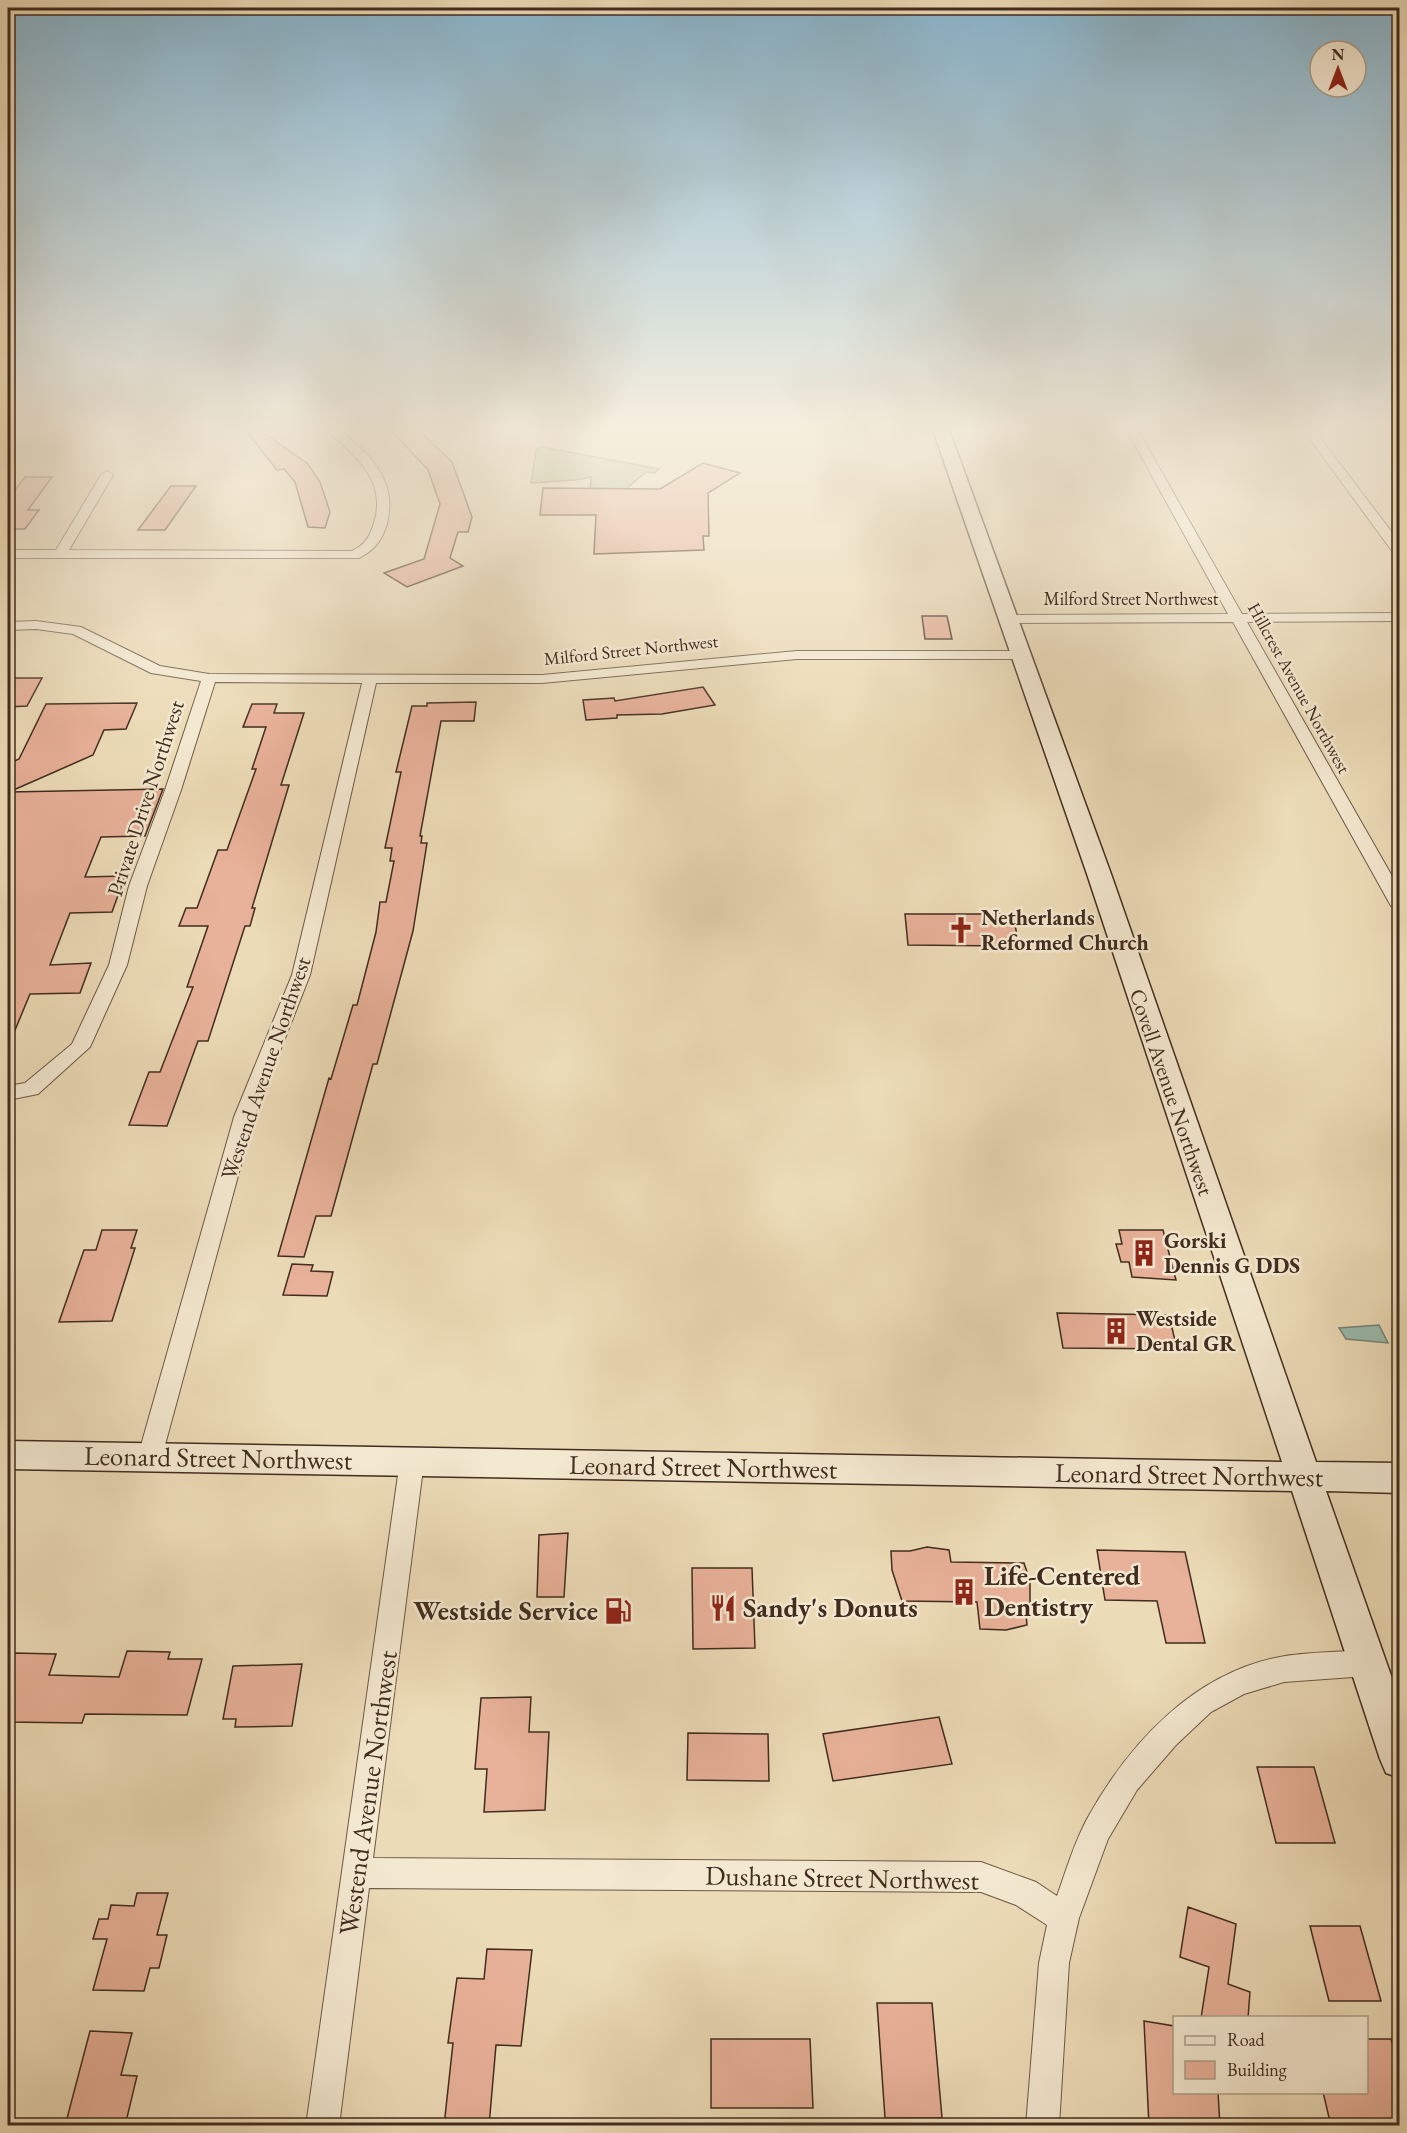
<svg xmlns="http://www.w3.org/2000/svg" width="1407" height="2133" font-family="'EB Garamond',serif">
<rect width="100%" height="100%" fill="#ecdbb7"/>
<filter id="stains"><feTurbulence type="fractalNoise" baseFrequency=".00333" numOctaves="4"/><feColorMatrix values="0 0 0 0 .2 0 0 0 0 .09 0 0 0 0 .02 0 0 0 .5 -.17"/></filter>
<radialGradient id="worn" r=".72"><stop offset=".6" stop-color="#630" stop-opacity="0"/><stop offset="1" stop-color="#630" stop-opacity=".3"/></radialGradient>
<path fill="#b2c193" stroke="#7a7659" stroke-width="1.5" d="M543,447L659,469L655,473L646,472L626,489L590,490L591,477L575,480L531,483L536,450Z"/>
<path fill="#99bbae" stroke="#768275" stroke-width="1.5" d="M1379,1325L1388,1343L1346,1339L1339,1328Z"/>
<path fill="#e8b199" stroke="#412c1f" stroke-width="1.5" d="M243,427H255L308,464L320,482L330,512L325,528L308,527L295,482L284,469L277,470Z
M388,427H415L452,462L472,517L468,532H458L450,558L463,566L407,587L384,573L424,559L440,504L428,470Z
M703,463L740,473L708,493L709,536H703L704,550L594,554L596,515H540L543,488L660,489Z
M25,477H52L28,510H39L25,529H14L8,537V499Z
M171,486H196L165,530H138Z
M922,616H947L952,639H925Z
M8,678H42L27,706L8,707Z
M703,687L715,705L662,714L617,715V718L586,720L583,700L614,698L615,701Z
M476,702L474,721H441L420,836H422L421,843H427L413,931L377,1064H373L331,1216H316L304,1257L278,1256L329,1078L331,1079L353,1005H357L376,932L380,902H386L394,861H390L392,848H385L401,772H396L412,706H427V703Z
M137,703L126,729L104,730L93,755L9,792L163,789L145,836L101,837L85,877L125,876L112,912L70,913L50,965L91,963L80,993L30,994L8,1047V764L19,759L46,704Z
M252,704H277L274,713H304L281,785H289L252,908H255L250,926H245L208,1041H198L167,1126L129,1125L149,1072H160L193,987H187L208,926H179L186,908H197L218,850H227L256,769H252L266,727H243Z
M905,914H1003L1004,920H1014L1018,940H1006L1007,946L908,945Z
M102,1230H137L131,1248H135L112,1321L59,1322L84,1250H96Z
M1119,1230H1163L1176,1280L1132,1277L1129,1262H1121L1116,1244H1122Z
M292,1264L313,1265L311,1271L333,1272L327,1296L283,1295Z
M1057,1313L1169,1315L1177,1349L1063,1348Z
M568,1533L564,1597H537L539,1535Z
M927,1547L949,1550L951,1562L1024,1563L1030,1581V1603L1025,1604L1027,1625L1006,1630L980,1629L977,1602L902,1601L892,1570L891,1551H910Z
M1097,1550L1185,1552L1205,1643H1166L1157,1601L1105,1600Z
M692,1568H752L755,1648L693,1649Z
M127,1651L170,1652L168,1659H202L187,1715L85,1714L82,1723L8,1722V1670L14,1653L56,1654L49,1675L119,1677Z
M302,1664L292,1726L235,1727L236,1719H223L233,1666Z
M531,1697L529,1732H549L545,1810L484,1812L487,1769H475L481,1698Z
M939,1717L952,1764L833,1781L823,1734Z
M688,1733L768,1734L769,1781L687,1780Z
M1257,1767H1314L1335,1843H1276Z
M137,1893H168L157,1935H167L159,1968H150L144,1991L93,1990L107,1939H93L99,1919H108L111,1905L134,1906Z
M1188,1907L1236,1924L1228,1984L1250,1992L1248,2018H1201L1209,1967L1180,1957Z
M1310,1926H1360L1381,2001H1329Z
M487,1949L532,1950L521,2046L496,2045L489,2126H444L453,2043H448L457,1978L484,1979Z
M877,2003H932L942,2118H885Z
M1144,2021L1174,2026V2092H1218L1220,2126H1149Z
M90,2031L132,2033L121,2075L137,2076L125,2126H65Z
M711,2039H810L813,2108H711Z
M1366,2039H1391L1400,2070V2126H1331L1323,2092H1366Z"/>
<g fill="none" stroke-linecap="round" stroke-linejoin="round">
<defs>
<path id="street" d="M323,427H335C369,452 400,481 386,527C381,542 373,551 359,558H8V550H56L101,475L107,471L113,475L69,550L352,551C365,545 370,536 374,523C385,488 365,464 340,442C334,437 327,432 323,427Z
M1125,427H1136L1242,614L1400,613V621L1247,622L1400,890V911L1391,906L1233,622L1007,623L1000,619L1007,615L1228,614Z
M1301,427H1312L1400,543V556L1395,555Z
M36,621L81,627L160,666L209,674L542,675L797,651H1021L1028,655L1021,659H797L542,683H376L310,975L254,1117L162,1456L159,1463L150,1466L141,1463L138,1456L234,1117L292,975L362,683L215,682L181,790L147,886L127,965L90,1047L38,1094L8,1100V1086L25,1083L72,1044L109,965L129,886L165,790L201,681L151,673L73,634L36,629L8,630V622Z
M412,1451L421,1454L424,1461L373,1858L981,1862L1036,1882L1057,1896C1066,1871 1074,1843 1087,1819C1129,1743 1195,1671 1285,1656C1311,1652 1340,1652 1367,1650L1377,1654L1381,1663L1377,1672L1367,1676L1284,1682L1244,1694L1211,1712L1176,1745L1137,1790L1108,1839L1079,1918L1069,1963L1059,2126H1026L1039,1963L1047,1925L1016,1905L981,1892L369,1888L339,2126H306L400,1461L403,1454Z"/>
<path id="secondary" d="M932,427H948L1111,874L1316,1462L1400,1463V1493L1326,1491L1400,1701V1778L1386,1773L1380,1759L1292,1491L8,1469V1441L1282,1462L1087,874Z"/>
</defs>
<use href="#street" stroke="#6c5845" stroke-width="2"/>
<use href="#secondary" stroke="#412c1f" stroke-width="3"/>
<use href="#street" fill="#f3e8d0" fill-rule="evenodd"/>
<use href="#secondary" fill="#f3e8d0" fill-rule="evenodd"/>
</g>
<linearGradient id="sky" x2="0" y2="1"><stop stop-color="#88b7d1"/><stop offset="0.59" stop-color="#f6efdf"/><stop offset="1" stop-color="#f6efdf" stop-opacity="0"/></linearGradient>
<rect width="1407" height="725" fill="url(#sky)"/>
<defs>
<symbol id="church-bare" viewBox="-9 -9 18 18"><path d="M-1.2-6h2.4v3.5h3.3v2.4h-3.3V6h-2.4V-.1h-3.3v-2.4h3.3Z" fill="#8f2418" stroke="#f3e8d0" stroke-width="2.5" paint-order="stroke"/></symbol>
<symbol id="building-bare" viewBox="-9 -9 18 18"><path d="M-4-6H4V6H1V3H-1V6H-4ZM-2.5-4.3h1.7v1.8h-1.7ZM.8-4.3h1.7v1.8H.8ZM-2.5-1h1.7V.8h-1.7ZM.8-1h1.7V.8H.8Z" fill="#8f2418" stroke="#f3e8d0" stroke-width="2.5" paint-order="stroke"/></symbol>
<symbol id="restaurant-bare" viewBox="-9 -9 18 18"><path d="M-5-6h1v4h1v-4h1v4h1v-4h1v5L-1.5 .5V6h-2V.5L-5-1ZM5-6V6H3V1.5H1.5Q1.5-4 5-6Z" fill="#8f2418" stroke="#f3e8d0" stroke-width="2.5" paint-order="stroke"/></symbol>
<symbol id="fuel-bare" viewBox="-9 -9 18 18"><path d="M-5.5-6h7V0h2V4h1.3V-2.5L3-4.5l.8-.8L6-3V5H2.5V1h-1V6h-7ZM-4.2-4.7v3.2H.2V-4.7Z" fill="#8f2418" stroke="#f3e8d0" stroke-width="2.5" paint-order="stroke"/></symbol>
</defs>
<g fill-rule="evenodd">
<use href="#church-bare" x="942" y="911" width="38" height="38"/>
<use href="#building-bare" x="1125" y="1234" width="38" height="38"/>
<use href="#building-bare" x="1097" y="1312" width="38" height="38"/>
<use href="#building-bare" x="945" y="1573" width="38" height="38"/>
<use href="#restaurant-bare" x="704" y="1589" width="38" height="38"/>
<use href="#fuel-bare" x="599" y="1592" width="38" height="38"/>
</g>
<g text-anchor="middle" stroke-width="5" stroke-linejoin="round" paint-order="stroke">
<g font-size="18" fill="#412c1f" stroke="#f3e8d0">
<text x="1131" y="605">Milford Street Northwest</text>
<text transform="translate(631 650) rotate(-6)" y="6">Milford Street Northwest</text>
<text transform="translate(1299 688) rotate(61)" y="6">Hillcrest Avenue Northwest</text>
</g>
<g font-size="22" fill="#412c1f" stroke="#f3e8d0">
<text transform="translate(145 798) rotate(-72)" y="8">Private Drive Northwest</text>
<text transform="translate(265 1068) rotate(-71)" y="8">Westend Avenue Northwest</text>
<text transform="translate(1172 1092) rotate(71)" y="8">Covell Avenue Northwest</text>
</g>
<g font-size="22" font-weight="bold" fill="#412c1f" stroke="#f3e8d0" text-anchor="start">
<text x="981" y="925">Netherlands<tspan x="981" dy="25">Reformed Church</tspan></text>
<text x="1164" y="1248">Gorski<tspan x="1164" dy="25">Dennis G DDS</tspan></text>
<text x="1136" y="1326">Westside<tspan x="1136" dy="25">Dental GR</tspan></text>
</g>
<g font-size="27" fill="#412c1f" stroke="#f3e8d0">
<text transform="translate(218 1458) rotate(1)" y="9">Leonard Street Northwest</text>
<text transform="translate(703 1467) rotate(1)" y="9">Leonard Street Northwest</text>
<text transform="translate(1189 1475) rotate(1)" y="9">Leonard Street Northwest</text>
<text transform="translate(368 1793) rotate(-82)" y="9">Westend Avenue Northwest</text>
<text transform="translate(842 1878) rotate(1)" y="9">Dushane Street Northwest</text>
</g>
<g font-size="27" font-weight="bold" fill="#412c1f" stroke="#f3e8d0" text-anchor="start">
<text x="984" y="1585">Life-Centered<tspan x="984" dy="31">Dentistry</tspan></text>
<text x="743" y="1617">Sandy's Donuts</text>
<text x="598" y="1620" text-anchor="end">Westside Service</text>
</g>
</g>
<rect width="1407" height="2133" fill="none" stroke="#ecdbb7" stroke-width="30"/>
<rect x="9" y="9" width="1389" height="2115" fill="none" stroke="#412c1f" stroke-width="3"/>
<rect x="15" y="15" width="1377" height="2103" fill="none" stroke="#412c1f" stroke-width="1.5"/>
<rect x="1173" y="2016" width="195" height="78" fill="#f3e8d0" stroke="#ac9d89" stroke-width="1.5"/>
<rect x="1185" y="2036" width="30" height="9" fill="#f3e8d0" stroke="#ac9d89" stroke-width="1.5"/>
<text x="1227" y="2046" font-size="18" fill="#412c1f">Road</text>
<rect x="1185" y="2061" width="30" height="18" fill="#e8b199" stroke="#ac9d89" stroke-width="1.5"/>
<text x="1227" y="2076" font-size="18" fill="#412c1f">Building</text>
<g transform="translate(1338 69)"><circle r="28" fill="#f3e8d0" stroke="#ac9d89" stroke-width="1.5"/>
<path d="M0-4.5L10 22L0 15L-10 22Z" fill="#8f2418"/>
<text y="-9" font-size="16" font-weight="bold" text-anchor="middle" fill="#412c1f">N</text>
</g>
<rect width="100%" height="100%" filter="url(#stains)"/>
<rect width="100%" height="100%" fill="url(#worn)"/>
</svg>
